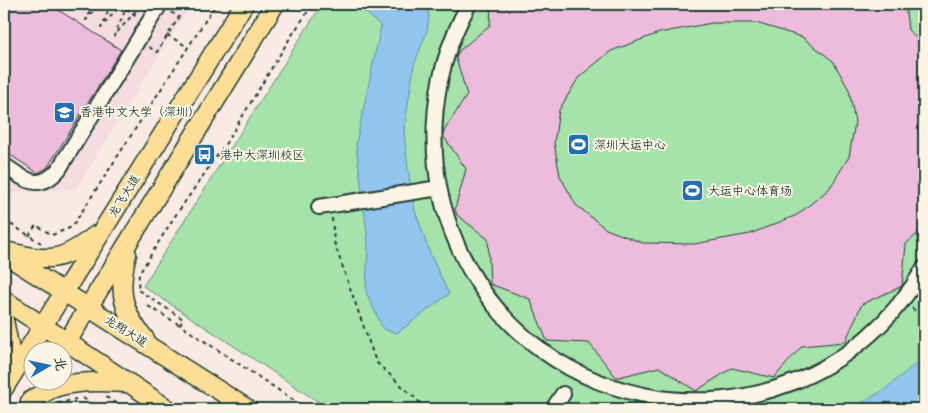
<svg xmlns="http://www.w3.org/2000/svg" width="928" height="413" font-family="'Shantell Sans','LXGW WenKai TC',sans-serif">
<rect width="100%" height="100%" fill="#f9eae3"/>
<filter id="ink" filterUnits="userSpaceOnUse"><feTurbulence type="fractalNoise" baseFrequency=".02" numOctaves="2"/><feDisplacementMap in="SourceGraphic" scale="10" xChannelSelector="R" yChannelSelector="G"/><feConvolveMatrix kernelMatrix="1 2 1 2 8 2 1 2 1" color-interpolation-filters="sRGB"/></filter>
<g filter="url(#ink)">
<path fill="#f5dce1" d="M4,4H191L76,189L12,193L4,188Z"/>
<path fill="#a6e3ab" stroke="#629070" d="M322,4H924V409H329L143,286Z"/>
<path fill="#92c4ee" stroke="#648ea4" d="M367,4H427L429,16L427,31L414,65L404,131L408,170L415,211L431,256L449,294L397,333L383,329L366,292L368,241L356,144L381,26L363,10Z
M924,357V409H851L884,390Z"/>
<path fill="#edbcdd" stroke="#1f3d34" fill-rule="evenodd" d="M4,4H49L121,50L47,168L38,173L4,151Z
M491,4H905L908,30L924,45V228L906,244L902,286L862,304L845,342L802,346L774,378L732,368L696,391L659,367L619,377H616L589,343L547,341L530,299L490,284L488,239L457,215L455,209L466,169L444,137V131L467,95L456,58L459,51L490,25ZM712,23H756L802,37L833,61L849,90L855,122L849,157L829,189L797,215L750,234L694,244L643,243L606,229L576,205L560,176L554,143L559,110L579,77L611,51L659,33Z"/>
<g fill="none" stroke-linecap="round" stroke-linejoin="round">
<defs>
<path id="minor" d="M469,4C382,160 466,359 644,395C693,405 745,401 791,383C848,361 894,320 924,268
M923,4L924,6
M4,165C24,179 39,193 59,169L160,4
M319,207L439,188
M553,409L563,394"/>
<path id="major" d="M9,252C51,262 61,262 96,235
M4,254L248,409
M127,254C118,289 121,311 145,339
M4,300L168,409
M4,320L11,355L7,376
M62,350L275,4
M4,388L244,4
M30,401C38,397 46,391 54,388C78,380 103,382 128,383"/>
</defs>
<use href="#minor" stroke="#1f3d34" stroke-width="18"/>
<use href="#major" stroke="#1f3d34" stroke-width="21"/>
<path stroke="#1f3d34" stroke-width="2" stroke-dasharray="4 4" stroke-linecap="butt" d="M93,4L86,20L99,4
M111,4L101,28L121,4
M119,4L137,16
M128,4L114,36L142,4
M167,35L188,47
M149,47L157,52L179,17L171,12
M332,218L334,242L376,362L427,409
M4,220L41,243
M29,236L36,225L52,235L72,227L216,4
M148,306L180,325
M912,308L924,319
M106,397L125,408L124,409
M83,398L99,409
M52,409L56,404L76,399
M307,409L180,325L183,319L138,290L139,274L173,219L228,140L290,38L313,4"/>
<use href="#minor" stroke="#fcf5e5" stroke-width="14"/>
<use href="#major" stroke="#fcde96" stroke-width="18"/>
</g>
</g>
<defs>
<symbol id="university-square" viewBox="-11 -11 22 22"><rect x="-9" y="-9" width="18" height="18" rx="4" fill="#1f6fb2" stroke="#fcf5e5"/><path d="M0-5L7-2L0 1L-7-2ZM-4 1L0 2.5L4 1V4Q0 6-4 4Z" fill="#fff"/></symbol>
<symbol id="stadium-square" viewBox="-11 -11 22 22"><rect x="-9" y="-9" width="18" height="18" rx="4" fill="#1f6fb2" stroke="#fcf5e5"/><path d="M0-5a6.5 5 0 1 0 0 10a6.5 5 0 1 0 0-10ZM-3.5-1.8h7v3.6h-7Z" fill="#fff"/></symbol>
<symbol id="bus-square" viewBox="-11 -11 22 22"><rect x="-9" y="-9" width="18" height="18" rx="4" fill="#1f6fb2" stroke="#fcf5e5"/><path d="M-5-6H5V4H4V6H2V4H-2V6H-4V4H-5ZM-3.5-4V0h7V-4ZM-3.5 1.2v1.5H-2V1.2ZM2 1.2v1.5H3.5V1.2Z" fill="#fff"/></symbol>
</defs>
<g fill-rule="evenodd">
<use href="#university-square" x="52" y="100" width="25" height="25"/>
<use href="#stadium-square" x="566" y="132" width="25" height="25"/>
<use href="#bus-square" x="192" y="142" width="25" height="25"/>
<use href="#stadium-square" x="680" y="178" width="25" height="25"/>
</g>
<g text-anchor="middle" stroke-width="4" stroke-linejoin="round" paint-order="stroke">
<g font-size="12" fill="#1f3d34" stroke="#fcf5e5" text-anchor="start">
<text x="80" y="116">香港中文大学（深圳）</text>
<text x="594" y="149">深圳大运中心</text>
<text x="220" y="159">港中大深圳校区</text>
<text x="708" y="195">大运中心体育场</text>
</g>
<g font-size="12" fill="#1f3d34" stroke="#fcf5e5">
<text transform="translate(124 196) rotate(-58)" y="4">龙飞大道</text>
<text transform="translate(126 331) rotate(32)" y="4">龙翔大道</text>
</g>
</g>
<rect width="928" height="413" fill="none" stroke="#fcf5e5" stroke-width="20"/>
<rect x="10" y="10" width="908" height="393" fill="none" stroke="#1f3d34" stroke-width="2" filter="url(#ink)"/>
<g transform="translate(48 366) rotate(81)"><circle r="24" fill="#fcf5e5" stroke="#a4ab9e"/>
<path d="M0-4L9 19L0 12L-9 19Z" fill="#1f6fb2"/>
<text y="-8" font-size="14" font-weight="bold" text-anchor="middle" fill="#1f3d34">北</text>
</g>
</svg>
